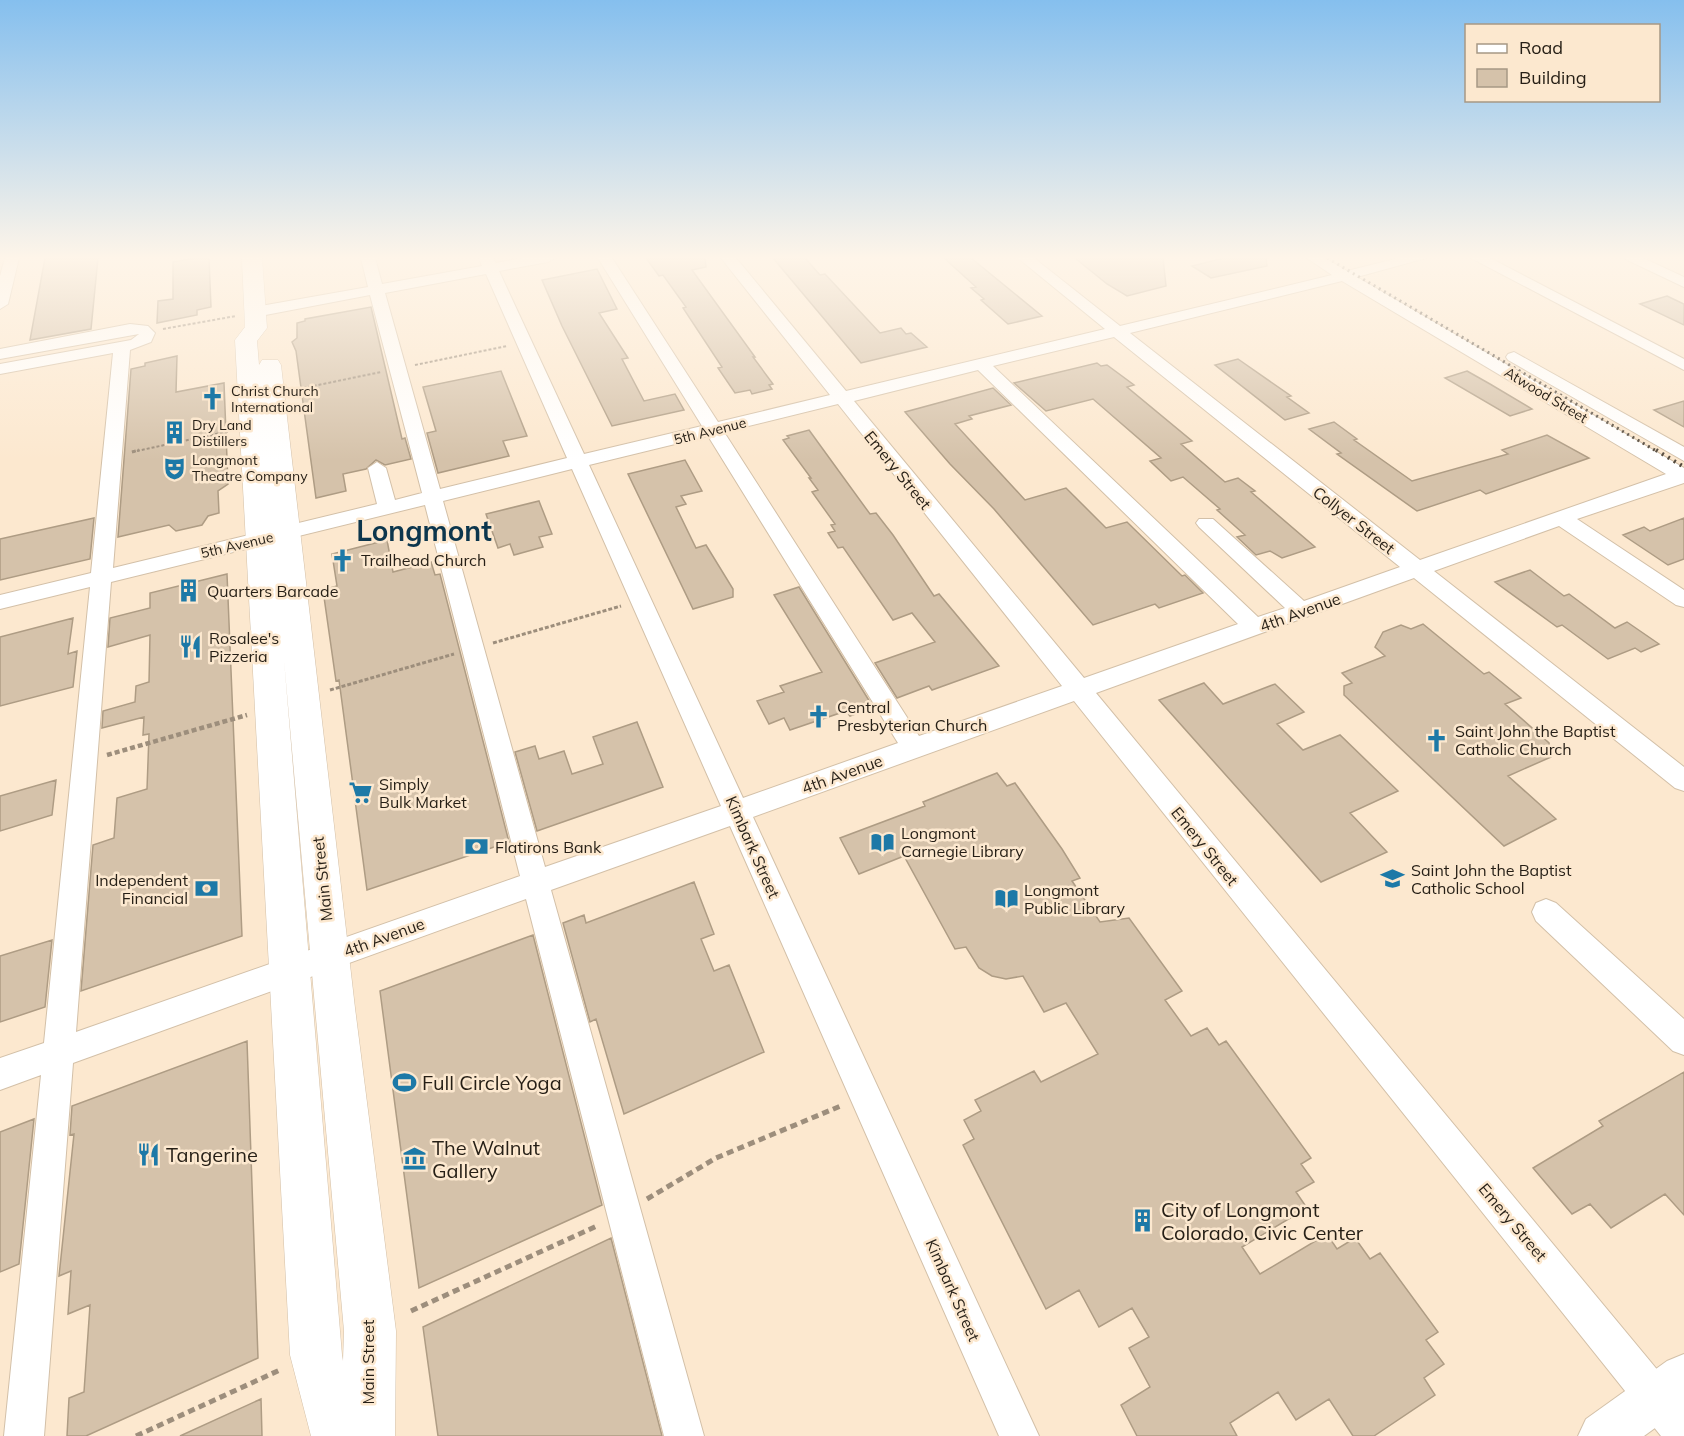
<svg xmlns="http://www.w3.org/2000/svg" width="1684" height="1436" font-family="Mulish,sans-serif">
<rect width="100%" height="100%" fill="#fce8cf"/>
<path fill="#d5c2aa" stroke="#ae9c84" stroke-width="1.5" d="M45,258H98L91,329L30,340Z
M196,258H209L211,307L197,310V315L157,323L158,301L173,299V262Z
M646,258H705L706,267L692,270L755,357H753L773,384L769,385L772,389L752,394L750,390L735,393L718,368L722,367L683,308L686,307L663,275L659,276Z
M773,258H805L820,275L825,274L880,333L901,328L906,334L911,333L927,347L861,363Z
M944,258H971L1042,316L1008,324L981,300L984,299L971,288L976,287Z
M1075,258H1163L1166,286L1127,296L1107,284Z
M1224,258H1266L1267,266L1211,278L1192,266Z
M597,269L617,309L599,313L628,358L622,359L644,401L675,394L684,410L612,426L562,326L542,280Z
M1667,296L1684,304V325L1640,304Z
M371,307L402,439L405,438L411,459L385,465L376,460L366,469L343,474L346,491L316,498L296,351L292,342L297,338V323L305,321V319Z
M177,356L176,392L224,383L228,484L218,491L219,513L208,516L202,525L176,531L169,525L118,537L131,369L145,366V363Z
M1238,359L1291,396L1287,397L1309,413L1285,420L1215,365Z
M1097,363L1101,366L1107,365L1134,385L1127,387L1192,441L1181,444L1225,482L1238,478L1255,491L1251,492L1315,547L1282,558L1270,551L1256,555L1237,537L1245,535L1217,510L1220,509L1183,477L1171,481L1150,461L1161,458L1093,399L1046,411L1014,383Z
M501,371L527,436L503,441L509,456L438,473L427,433L436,431L423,387Z
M1467,371L1490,384L1532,409L1510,416L1445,378Z
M993,388L1011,405L969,416L972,419L955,424L1025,500L1066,488L1106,528L1127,522L1182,576L1185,575L1203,593L1159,608L1155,604L1093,625L994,509L950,464L905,412Z
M1684,401V427L1654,410Z
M1334,422L1357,439L1354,440L1412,481L1508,454L1502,450L1547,435L1589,458L1486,494L1480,490L1417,511L1337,454L1341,453L1309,429Z
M809,430L870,514L876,513L893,535L934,596L939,594L999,666L932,690L929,686L897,698L875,663L935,642L912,613L893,620L843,547L838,548L828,533L835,531L831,525L835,524L812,492L818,490L809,478H811L783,440L789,438L787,436Z
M685,460L702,491L681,496L686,504L676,507L696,548L706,545L733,589V597L693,609L628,474Z
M539,501L552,534L539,537L543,547L514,555L510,544L498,548L486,514Z
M94,518L90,559L0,580V539Z
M1684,518V559L1668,565L1623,535L1644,527L1650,531Z
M387,540L393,572L431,562L435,575L440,574L509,842L367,890L339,680L336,681L323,590L337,586L332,554Z
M1530,570L1564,596L1569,594L1615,628L1627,622L1659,644L1641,652L1635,648L1608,659L1562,625L1557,627L1495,582Z
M227,574L242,936L81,991L93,845L114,838L117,798L147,789L149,734L143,735L144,717L102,728L103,711L135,702L136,686L149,682L150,635L108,647L110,618L150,608V593Z
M799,587L873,707L850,716L846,711L790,730L784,718L769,724L757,701L784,692L780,686L822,672L774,595Z
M73,618L68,654L77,651L73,687L0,706V637Z
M1423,624L1484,674L1489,672L1521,698L1505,704L1549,743L1551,757L1508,776L1556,819L1504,846L1344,695V686L1352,683L1342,673L1385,656L1375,647L1383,632L1401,625L1411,629Z
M1204,683L1223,704L1275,684L1304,712L1277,724L1303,750L1340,735L1398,791L1350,813L1387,852L1321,882L1159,700Z
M637,722L663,787L537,831L515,752L535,746L539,759L564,751L572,774L603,764L593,737Z
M997,773L1007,786L1015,783L1062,849L1080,878L1072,881L1100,922L1129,918L1182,991L1165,1000L1191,1036L1207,1028L1219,1045L1226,1041L1311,1158L1301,1164L1314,1182L1296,1192L1307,1208L1242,1247L1260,1274L1327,1234L1337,1249L1355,1238L1370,1259L1380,1253L1438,1332L1426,1340L1444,1364L1424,1378L1435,1395L1374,1436H1353L1329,1399L1296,1420L1278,1392L1230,1423L1237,1436H1137L1121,1405L1150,1387L1129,1348L1149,1337L1132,1308L1099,1327L1079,1290L1046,1309L963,1145L974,1139L964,1120L981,1111L975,1100L1034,1071L1041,1082L1098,1054L1066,1003L1044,1012L1023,976L1006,979L992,976L979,968L966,947L955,949L904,856L859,874L840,838L925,806L923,802Z
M56,780L52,815L0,831V796Z
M694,882L714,934L701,939L714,971L729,965L764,1052L624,1114L596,1019L590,1022L563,923L584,915L586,923Z
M533,935L602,1205L419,1288L380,991Z
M52,940L45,1007L0,1022V956Z
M247,1041L258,1358L86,1436H67L69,1398L84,1392L90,1305L68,1314L71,1271L59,1276L74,1134L70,1135L72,1106Z
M1684,1072V1215L1665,1194L1611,1228L1590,1204L1572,1214L1533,1168L1603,1126L1599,1121Z
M34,1119L19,1264L0,1272V1132Z
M611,1238L662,1436H438L423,1327Z
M261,1399L262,1436H180Z"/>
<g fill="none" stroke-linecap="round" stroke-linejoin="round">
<defs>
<path id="minor" d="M5,258H19L8,304L0,309V276Z
M361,258H375L382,284L482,266L479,258H493L496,263L522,258H555L548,262L499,271L584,454L702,426L598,258H612L718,422L830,395L721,258H736L846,391L1105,329L1018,258H1034L1120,326L1332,275L1307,258H1325L1347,271L1399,258H1426L1357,277L1684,468V483L1577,519L1684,590V607L1676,605L1559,526L1434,571L1684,767V791L1675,788L1414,578L1096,693L1684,1402V1436H1661L1074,701L753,817L1039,1436H999L730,826L551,890L704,1436H664L526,899L73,1063L44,1436H4L41,1075L0,1090V1058L44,1043L90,587L0,609V595L91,573L113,353L0,374V364L131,340L139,334L0,359V349L130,324L148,326L155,333L151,342L130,350L113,568L377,504L368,468L377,462L386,468L395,500L422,493L370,295L255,317L247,312L255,307L368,287ZM486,274L567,458L440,489L385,293ZM1342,281L1666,474L1420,560L1130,333ZM1114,337L1400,567L1304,601L1213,519H1199L1196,523L1199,527L1285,608L1258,617L993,366ZM978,370L1238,624L1084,678L854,401ZM838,404L1062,686L919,736L724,432ZM708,436L898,743L743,798L589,465ZM572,469L721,806L545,867L443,501ZM425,505L520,876L76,1032L111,582Z
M1471,258H1490L1684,359V370Z
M1623,258H1643L1684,277V287Z
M1514,352L1684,447V461L1508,360L1506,357L1508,354Z
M1546,899L1556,903L1684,1019V1055L1673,1051L1536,921L1532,912L1536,903Z"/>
<path id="major" d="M1684,1354V1407L1644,1436H1578L1586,1419L1667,1361Z"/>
<path id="highway" d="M242,258H262L267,328L257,341L259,365L262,360H278L281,365L355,1008L396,1331L395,1436H311L290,1355L235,340L245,327ZM284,660L344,1331L343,1361L342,1355Z"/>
</defs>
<use href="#minor" stroke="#d3c0a8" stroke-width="2"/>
<use href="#major" stroke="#d3c0a8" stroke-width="2"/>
<use href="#highway" stroke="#d3c0a8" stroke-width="1"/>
<path stroke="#9d8e7c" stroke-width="2" stroke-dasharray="3 2" stroke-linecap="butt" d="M163,329L236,316
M415,365L507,346
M294,390L381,372
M132,452L230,431"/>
<path stroke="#9d8e7c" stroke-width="3" stroke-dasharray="4 2" stroke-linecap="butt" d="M132,452L139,450
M493,643L621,606
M330,690L454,654"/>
<path stroke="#9d8e7c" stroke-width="4.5" stroke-dasharray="5 3" stroke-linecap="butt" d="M107,755L247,715"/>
<path stroke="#9d8e7c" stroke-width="5" stroke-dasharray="7 4.5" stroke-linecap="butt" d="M647,1199L716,1158L843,1105
M411,1311L599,1225
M136,1436L282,1369"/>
<use href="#minor" fill="#fff" fill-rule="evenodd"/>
<use href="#major" fill="#fff" fill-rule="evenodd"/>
<use href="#highway" fill="#fff" fill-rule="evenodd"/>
<path stroke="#53493d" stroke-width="3" stroke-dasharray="2 4" stroke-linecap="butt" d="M1327,258L1658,452"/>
<path stroke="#53493d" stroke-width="4" stroke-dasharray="2 5" stroke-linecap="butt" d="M1656,450L1684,467"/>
</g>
<linearGradient id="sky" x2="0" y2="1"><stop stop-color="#85bfee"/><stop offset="0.56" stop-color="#fef5e9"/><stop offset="1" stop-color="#fef5e9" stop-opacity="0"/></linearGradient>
<rect width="1684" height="460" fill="url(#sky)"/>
<defs>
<symbol id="church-bare" viewBox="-9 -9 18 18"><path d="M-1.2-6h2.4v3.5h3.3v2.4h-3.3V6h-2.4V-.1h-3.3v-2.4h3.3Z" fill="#1d79a7" stroke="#fce8cf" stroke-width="2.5" paint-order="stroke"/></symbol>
<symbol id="building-bare" viewBox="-9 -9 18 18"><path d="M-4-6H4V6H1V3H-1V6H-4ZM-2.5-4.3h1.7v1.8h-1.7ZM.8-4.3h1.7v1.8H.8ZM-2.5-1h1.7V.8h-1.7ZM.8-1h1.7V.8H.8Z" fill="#1d79a7" stroke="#fce8cf" stroke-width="2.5" paint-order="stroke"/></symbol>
<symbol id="theatre-bare" viewBox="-9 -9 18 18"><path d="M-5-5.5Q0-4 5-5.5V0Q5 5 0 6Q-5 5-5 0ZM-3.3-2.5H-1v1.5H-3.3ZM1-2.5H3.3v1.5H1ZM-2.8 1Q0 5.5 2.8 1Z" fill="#1d79a7" stroke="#fce8cf" stroke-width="2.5" paint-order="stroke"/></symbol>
<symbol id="restaurant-bare" viewBox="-9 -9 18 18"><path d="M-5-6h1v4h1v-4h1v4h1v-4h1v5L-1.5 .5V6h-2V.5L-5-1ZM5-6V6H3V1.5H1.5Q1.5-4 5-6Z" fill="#1d79a7" stroke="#fce8cf" stroke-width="2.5" paint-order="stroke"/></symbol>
<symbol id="supermarket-bare" viewBox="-9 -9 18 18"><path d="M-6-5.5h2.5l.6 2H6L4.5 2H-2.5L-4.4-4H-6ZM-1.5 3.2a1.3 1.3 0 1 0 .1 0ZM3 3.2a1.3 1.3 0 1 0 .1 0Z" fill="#1d79a7" stroke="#fce8cf" stroke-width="2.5" paint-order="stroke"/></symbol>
<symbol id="library-bare" viewBox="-9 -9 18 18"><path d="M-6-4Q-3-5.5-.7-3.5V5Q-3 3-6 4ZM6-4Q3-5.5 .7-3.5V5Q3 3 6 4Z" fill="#1d79a7" stroke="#fce8cf" stroke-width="2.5" paint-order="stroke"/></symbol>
<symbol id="bank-bare" viewBox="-9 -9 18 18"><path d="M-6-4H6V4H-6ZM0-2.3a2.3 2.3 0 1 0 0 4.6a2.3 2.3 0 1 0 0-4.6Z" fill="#1d79a7" stroke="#fce8cf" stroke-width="2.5" paint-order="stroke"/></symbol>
<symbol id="school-bare" viewBox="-9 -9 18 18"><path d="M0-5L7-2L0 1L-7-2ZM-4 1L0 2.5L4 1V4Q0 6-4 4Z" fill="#1d79a7" stroke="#fce8cf" stroke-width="2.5" paint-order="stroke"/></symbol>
<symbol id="stadium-bare" viewBox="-9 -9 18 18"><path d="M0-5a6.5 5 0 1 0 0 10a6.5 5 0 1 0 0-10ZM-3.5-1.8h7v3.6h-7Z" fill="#1d79a7" stroke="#fce8cf" stroke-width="2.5" paint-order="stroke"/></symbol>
<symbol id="museum-bare" viewBox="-9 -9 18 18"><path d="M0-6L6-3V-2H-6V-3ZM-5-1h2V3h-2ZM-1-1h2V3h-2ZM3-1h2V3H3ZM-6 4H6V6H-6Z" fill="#1d79a7" stroke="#fce8cf" stroke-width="2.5" paint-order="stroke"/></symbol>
</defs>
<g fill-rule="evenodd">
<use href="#church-bare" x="196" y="382" width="33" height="33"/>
<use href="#building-bare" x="158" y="416" width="33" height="33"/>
<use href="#theatre-bare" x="158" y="452" width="33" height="33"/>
<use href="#church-bare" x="326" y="544" width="33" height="33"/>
<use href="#building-bare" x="172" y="574" width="33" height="33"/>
<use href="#restaurant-bare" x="174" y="630" width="33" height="33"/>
<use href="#church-bare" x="802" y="700" width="33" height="33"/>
<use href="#church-bare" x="1420" y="724" width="33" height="33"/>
<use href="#supermarket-bare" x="344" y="776" width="33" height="33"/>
<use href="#library-bare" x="866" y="826" width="33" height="33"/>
<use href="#bank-bare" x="460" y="830" width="33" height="33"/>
<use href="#school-bare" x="1376" y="862" width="33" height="33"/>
<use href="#bank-bare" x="190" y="872" width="33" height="33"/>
<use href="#library-bare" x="990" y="882" width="33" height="33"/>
<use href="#stadium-bare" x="388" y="1066" width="33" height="33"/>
<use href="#restaurant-bare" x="132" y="1138" width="33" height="33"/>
<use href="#museum-bare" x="398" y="1142" width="33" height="33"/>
<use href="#building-bare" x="1126" y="1204" width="33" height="33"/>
</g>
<g text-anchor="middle" stroke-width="5" stroke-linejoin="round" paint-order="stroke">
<g font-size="14" fill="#261f16" stroke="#fce8cf" text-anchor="start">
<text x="231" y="396">Christ Church<tspan x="231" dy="16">International</tspan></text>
<text x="192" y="430">Dry Land<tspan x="192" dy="16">Distillers</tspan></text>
<text x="192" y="465">Longmont<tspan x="192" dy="16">Theatre Company</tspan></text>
</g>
<g font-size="14" fill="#261f16" stroke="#fce8cf">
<text transform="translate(1546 395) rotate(31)" y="5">Atwood Street</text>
<text transform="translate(710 431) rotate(-14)" y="5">5th Avenue</text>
<text transform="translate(237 545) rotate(-13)" y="5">5th Avenue</text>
</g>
<g font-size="16" fill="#261f16" stroke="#fce8cf">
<text transform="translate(898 470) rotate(51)" y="6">Emery Street</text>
<text transform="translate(1354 520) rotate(38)" y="6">Collyer Street</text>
<text transform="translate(1300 612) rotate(-20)" y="6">4th Avenue</text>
<text transform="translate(842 774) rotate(-20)" y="6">4th Avenue</text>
<text transform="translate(1205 846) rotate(51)" y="6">Emery Street</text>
<text transform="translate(753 847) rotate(66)" y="6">Kimbark Street</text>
<text transform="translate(322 879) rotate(-96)" y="6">Main Street</text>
<text transform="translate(384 937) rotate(-20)" y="6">4th Avenue</text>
<text transform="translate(1513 1222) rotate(50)" y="6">Emery Street</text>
<text transform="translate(953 1290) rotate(66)" y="6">Kimbark Street</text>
<text transform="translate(368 1362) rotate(-90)" y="6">Main Street</text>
</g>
<g font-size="16" fill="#261f16" stroke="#fce8cf" text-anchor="start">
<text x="361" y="566">Trailhead Church</text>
<text x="207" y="597">Quarters Barcade</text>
<text x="209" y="644">Rosalee's<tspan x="209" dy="18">Pizzeria</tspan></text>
<text x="837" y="713">Central<tspan x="837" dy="18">Presbyterian Church</tspan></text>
<text x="1455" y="737">Saint John the Baptist<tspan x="1455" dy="18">Catholic Church</tspan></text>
<text x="379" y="790">Simply<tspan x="379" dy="18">Bulk Market</tspan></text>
<text x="901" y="839">Longmont<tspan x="901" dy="18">Carnegie Library</tspan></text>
<text x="495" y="853">Flatirons Bank</text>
<text x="1411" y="876">Saint John the Baptist<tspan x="1411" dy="18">Catholic School</tspan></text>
<text x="188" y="886" text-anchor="end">Independent<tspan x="188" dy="18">Financial</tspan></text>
<text x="1024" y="896">Longmont<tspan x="1024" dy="18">Public Library</tspan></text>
</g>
<g font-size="20" fill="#261f16" stroke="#fce8cf" text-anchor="start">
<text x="422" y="1090">Full Circle Yoga</text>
<text x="432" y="1155">The Walnut<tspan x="432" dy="23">Gallery</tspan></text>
<text x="166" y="1162">Tangerine</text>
<text x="1161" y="1217">City of Longmont<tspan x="1161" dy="23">Colorado, Civic Center</tspan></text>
</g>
<g font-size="28" font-weight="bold" fill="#0c364d" stroke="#fce8cf">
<text x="424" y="541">Longmont</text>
</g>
</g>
<rect x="1465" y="24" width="195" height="78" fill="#fce8cf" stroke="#a69885" stroke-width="1.5"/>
<rect x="1477" y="44" width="30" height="9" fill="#ffffff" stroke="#a69885" stroke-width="1.5"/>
<text x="1519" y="54" font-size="18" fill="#261f16">Road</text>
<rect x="1477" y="69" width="30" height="18" fill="#d5c2aa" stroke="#a69885" stroke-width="1.5"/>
<text x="1519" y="84" font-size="18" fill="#261f16">Building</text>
</svg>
